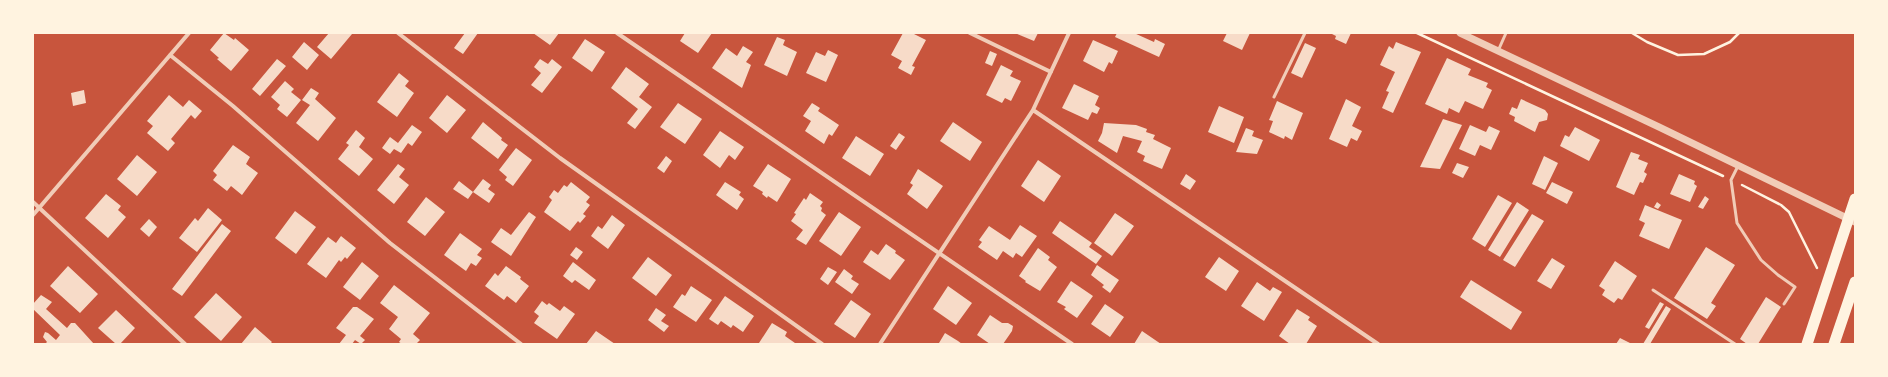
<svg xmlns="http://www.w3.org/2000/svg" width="1888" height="377" font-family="'DejaVu Sans',sans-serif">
<rect width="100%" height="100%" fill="#c8553d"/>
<path fill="#f7dbc8" d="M224,33L234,40L235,38L249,50L231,71L217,59L219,58L210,50Z
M329,33L352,34L331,59L317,47Z
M465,33H478L463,54L454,48Z
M533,33H559L550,45Z
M685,33H712L698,53L680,41Z
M903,33H912L926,40L912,66L915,67L911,75L898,68L902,61L891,55Z
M1015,33H1038L1034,41Z
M1117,33H1134L1154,42L1155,39L1165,44L1159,57L1115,37Z
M1227,33H1250L1242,50L1223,41Z
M1330,33H1351L1346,44L1335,39L1336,36Z
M777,37L785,40L783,45L797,52L787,76L764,65Z
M585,39L605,52L592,72L572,58Z
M1093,40L1118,51L1112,64L1109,62L1104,72L1083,61Z
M304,42L319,55L307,70L292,57Z
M1396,42L1421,52L1393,113L1382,108L1389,92L1386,91L1395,72L1380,65L1389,46L1393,49Z
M1305,43L1316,48L1302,78L1291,73Z
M743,46L753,52L746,62L751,65L742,88L712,68L726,48L737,56Z
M828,50L838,55L826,82L806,73L816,52L825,56Z
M990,51L997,54L992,66L985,63Z
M1447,58L1471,69L1468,75L1488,83L1486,87L1492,90L1483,109L1465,101L1459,113L1449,108L1447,114L1425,104Z
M277,59L286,66L260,96L252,89Z
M540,59L548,64L552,59L562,67L542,93L531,85L541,73L534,67Z
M1001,65L1013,71L1010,76L1021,81L1011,101L1005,98L1002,103L986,95Z
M626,67L649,84L639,97L652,107L635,129L627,123L638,109L611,88Z
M399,73L409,81L405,86L414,93L397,117L377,102Z
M285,81L294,89L291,92L301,100L287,117L277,109L280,105L271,97Z
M1074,84L1099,96L1095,105L1100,108L1097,114L1092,112L1088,120L1062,108Z
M311,88L319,93L315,99L336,118L318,141L296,123L310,105L302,100Z
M84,90L86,103L73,106L71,93Z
M169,95L183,107L189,100L202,111L195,119L191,115L171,139L175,143L168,151L147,133L153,126L147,121Z
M447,95L466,110L447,133L429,118Z
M1346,99L1361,107L1352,126L1362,131L1357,141L1351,138L1347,147L1329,139Z
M1521,99L1545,110L1548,114L1547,120L1539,122L1535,132L1514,121L1515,117L1509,114L1512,107L1517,109Z
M1277,101L1303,113L1292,140L1285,136L1284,139L1269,132L1273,121L1269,120Z
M678,103L702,119L685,144L660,127Z
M812,103L820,108L818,111L839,125L832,136L829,134L824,144L805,131L811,121L803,116Z
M1219,106L1244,117L1234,143L1208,132Z
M1443,119L1462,125L1440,169L1420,167Z
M483,122L502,138L501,140L508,145L498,159L471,138Z
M953,122L982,142L970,161L940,141Z
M1104,123L1136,125L1147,129L1146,132L1155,135L1153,139L1171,148L1162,169L1143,161L1145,156L1137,152L1142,141L1123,136L1117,153L1098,141L1102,133Z
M412,125L422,132L412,146L408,143L401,153L394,149L390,154L382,148L390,137L398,143Z
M1470,125L1486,132L1489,126L1500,131L1491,150L1480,145L1475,156L1459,149Z
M1575,127L1600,140L1589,161L1560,146L1565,135L1569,137Z
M1246,128L1254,131L1252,136L1263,140L1257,154L1236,152Z
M356,130L365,138L359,147L373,159L359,176L338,159L349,145L346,143Z
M720,131L744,147L735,160L729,155L720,168L703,155Z
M899,133L905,137L896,150L890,146Z
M856,136L884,154L870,176L842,158Z
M233,145L250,157L246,164L258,173L242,195L231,186L227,191L213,180L217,175L213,171Z
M516,148L532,160L513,186L505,180L507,177L499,170Z
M1631,152L1640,155L1638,159L1648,163L1644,172L1647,174L1643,183L1640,182L1634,195L1616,187Z
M137,155L157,172L137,196L117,179Z
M666,156L672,161L664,173L657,168Z
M1544,156L1558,163L1545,190L1532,184Z
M1038,160L1061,176L1044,202L1021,186Z
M1457,163L1469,167L1463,178L1452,173Z
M398,164L405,169L399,177L409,185L394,204L377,190Z
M768,164L791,179L777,202L768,196L767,198L762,194L763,192L753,186Z
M918,169L943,186L927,209L907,194L913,185L910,183Z
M1186,174L1196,181L1190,190L1180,184Z
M1679,174L1695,181L1694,184L1697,186L1690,202L1670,194Z
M483,179L491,185L488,189L495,194L489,203L473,192Z
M459,181L473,192L468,199L453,189Z
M571,182L590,197L586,202L590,205L583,214L586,216L580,223L578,221L570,231L544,212L552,200L549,197L554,190L558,193L564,185L567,187Z
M725,182L741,192L739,195L744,199L737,210L716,195Z
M1552,182L1573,192L1567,204L1546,193Z
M810,193L823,202L820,206L822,208L821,211L826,215L806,245L796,239L803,230L791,221L796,214L794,213L804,198L806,200Z
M106,194L121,206L118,210L126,217L108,238L85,218Z
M1498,195L1512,203L1485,247L1472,239Z
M1705,196L1709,199L1703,209L1698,207Z
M426,197L445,212L425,236L407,222Z
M1517,202L1529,210L1500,257L1488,250Z
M1657,202L1661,205L1658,209L1654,207Z
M1645,205L1682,220L1669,249L1639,236L1645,223L1639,220Z
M208,208L222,220L197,252L179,238L195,218L198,221Z
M295,211L316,227L296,254L275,238Z
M529,212L536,217L511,256L491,242L501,228L511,235Z
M839,212L861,227L841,256L819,241Z
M1115,213L1134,226L1112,256L1094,243Z
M1532,214L1544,221L1515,267L1503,260Z
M612,215L625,225L608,249L591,236L598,226L602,229Z
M149,219L157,227L149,237L140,229Z
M1060,221L1092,243L1089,247L1102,256L1096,264L1052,233Z
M222,224L231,231L182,296L172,289Z
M1020,225L1037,236L1022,257L1016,253L1013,258L1003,251L997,260L978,247L982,242L979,240L989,226L1010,240Z
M460,233L482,249L477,255L482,258L476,266L471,263L466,271L444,255Z
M341,236L356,248L347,259L345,257L341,262L339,260L326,278L307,264L328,237L336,243Z
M886,244L896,251L895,253L905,260L890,280L863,262L871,250L878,255Z
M576,247L583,252L577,260L570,255Z
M1706,247L1735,265L1711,303L1716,306L1707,319L1674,298Z
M1038,248L1050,257L1048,260L1057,267L1040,291L1025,282L1026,281L1019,276Z
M648,257L672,275L656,296L632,278Z
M1219,257L1239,271L1226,291L1205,277Z
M1552,258L1565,266L1551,289L1537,281Z
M1615,261L1637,276L1622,300L1618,298L1614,303L1602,295L1605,290L1599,286Z
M362,262L379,276L360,300L343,287Z
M573,262L596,280L589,290L575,280L572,283L563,276Z
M1097,265L1119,280L1110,293L1102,287L1104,285L1091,275Z
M68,266L98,294L80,313L50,286Z
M506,266L521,277L520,279L529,286L516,303L507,296L504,300L485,286L495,273L498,276Z
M828,267L837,272L828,285L820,279Z
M844,269L853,276L851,279L859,284L852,294L835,282Z
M1471,280L1522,312L1511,330L1460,297Z
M1071,281L1093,296L1077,318L1064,309L1066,307L1057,302Z
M1257,282L1270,291L1273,287L1282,292L1264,321L1241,306Z
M394,285L430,313L413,334L420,340L416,344H402L399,342L401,339L389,329L398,317L380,303Z
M691,286L712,300L696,322L673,307L682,294L685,296Z
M948,286L972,303L956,325L933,309Z
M216,293L242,317L221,341L194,317Z
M41,295L52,302L46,309L67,328L71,323H75L94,344H45L47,342L43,337L45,332L48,333L56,340L60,335L33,309V304Z
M725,296L754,316L743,332L733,325L731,328L721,321L718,325L709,319Z
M1766,297L1781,307L1758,344H1747L1740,339Z
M851,300L871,314L855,338L834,324Z
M542,301L547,305L549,303L560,311L564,306L575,314L557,339L534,323L539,316L534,312Z
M1660,302L1664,304L1649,329L1645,327Z
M1105,304L1124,317L1110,337L1091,324Z
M1666,306L1671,309L1650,344H1643Z
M353,307H357L374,319L360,336L365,340L361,344L355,340L352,344H339L346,335L336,328Z
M656,308L666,315L661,321L669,326L664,332L648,320Z
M1297,309L1310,317L1308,320L1317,326L1306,344H1290L1279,336Z
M116,310L135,328L120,344H116L98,328Z
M990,315L1002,323H1008L1013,326L1012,331L1003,344H990L977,335Z
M772,323L787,332L785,336L795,343L794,344H762L759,343Z
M255,327L272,342L270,344H241Z
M596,331L615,344H586Z
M1142,331L1161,344H1134Z
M945,333L958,341L962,344L939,343Z
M1620,338L1632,344H1616Z"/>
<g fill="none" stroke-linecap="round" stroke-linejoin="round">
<path stroke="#fff3e0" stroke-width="2.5" d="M1417,33L1723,176
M1632,33L1647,42L1678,55L1704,54L1730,42L1739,33
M1742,185L1781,205L1789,212L1817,268"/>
<path stroke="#f1ccb7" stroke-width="3" d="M1498,51L1506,33
M1274,97L1305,33
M1738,166L1731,180L1737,223L1761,260L1778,275L1795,287L1784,304
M1653,290L1735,344"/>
<path stroke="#f1ccb7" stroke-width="4" d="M398,33L560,158L822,344
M617,33L1072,344
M970,33L1051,72
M170,55L233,106L390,243L521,344
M1033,110L1378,344
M33,202L185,344
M33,215L189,33
M880,344L1033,110L1069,33"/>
<path stroke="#f1ccb7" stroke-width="7" d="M1460,33L1659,127L1855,222"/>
<path stroke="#fff3e0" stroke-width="11" d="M1807,344L1855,199
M1834,344L1855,282"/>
</g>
<rect width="1888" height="377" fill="none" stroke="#fff3e0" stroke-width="68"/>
</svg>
